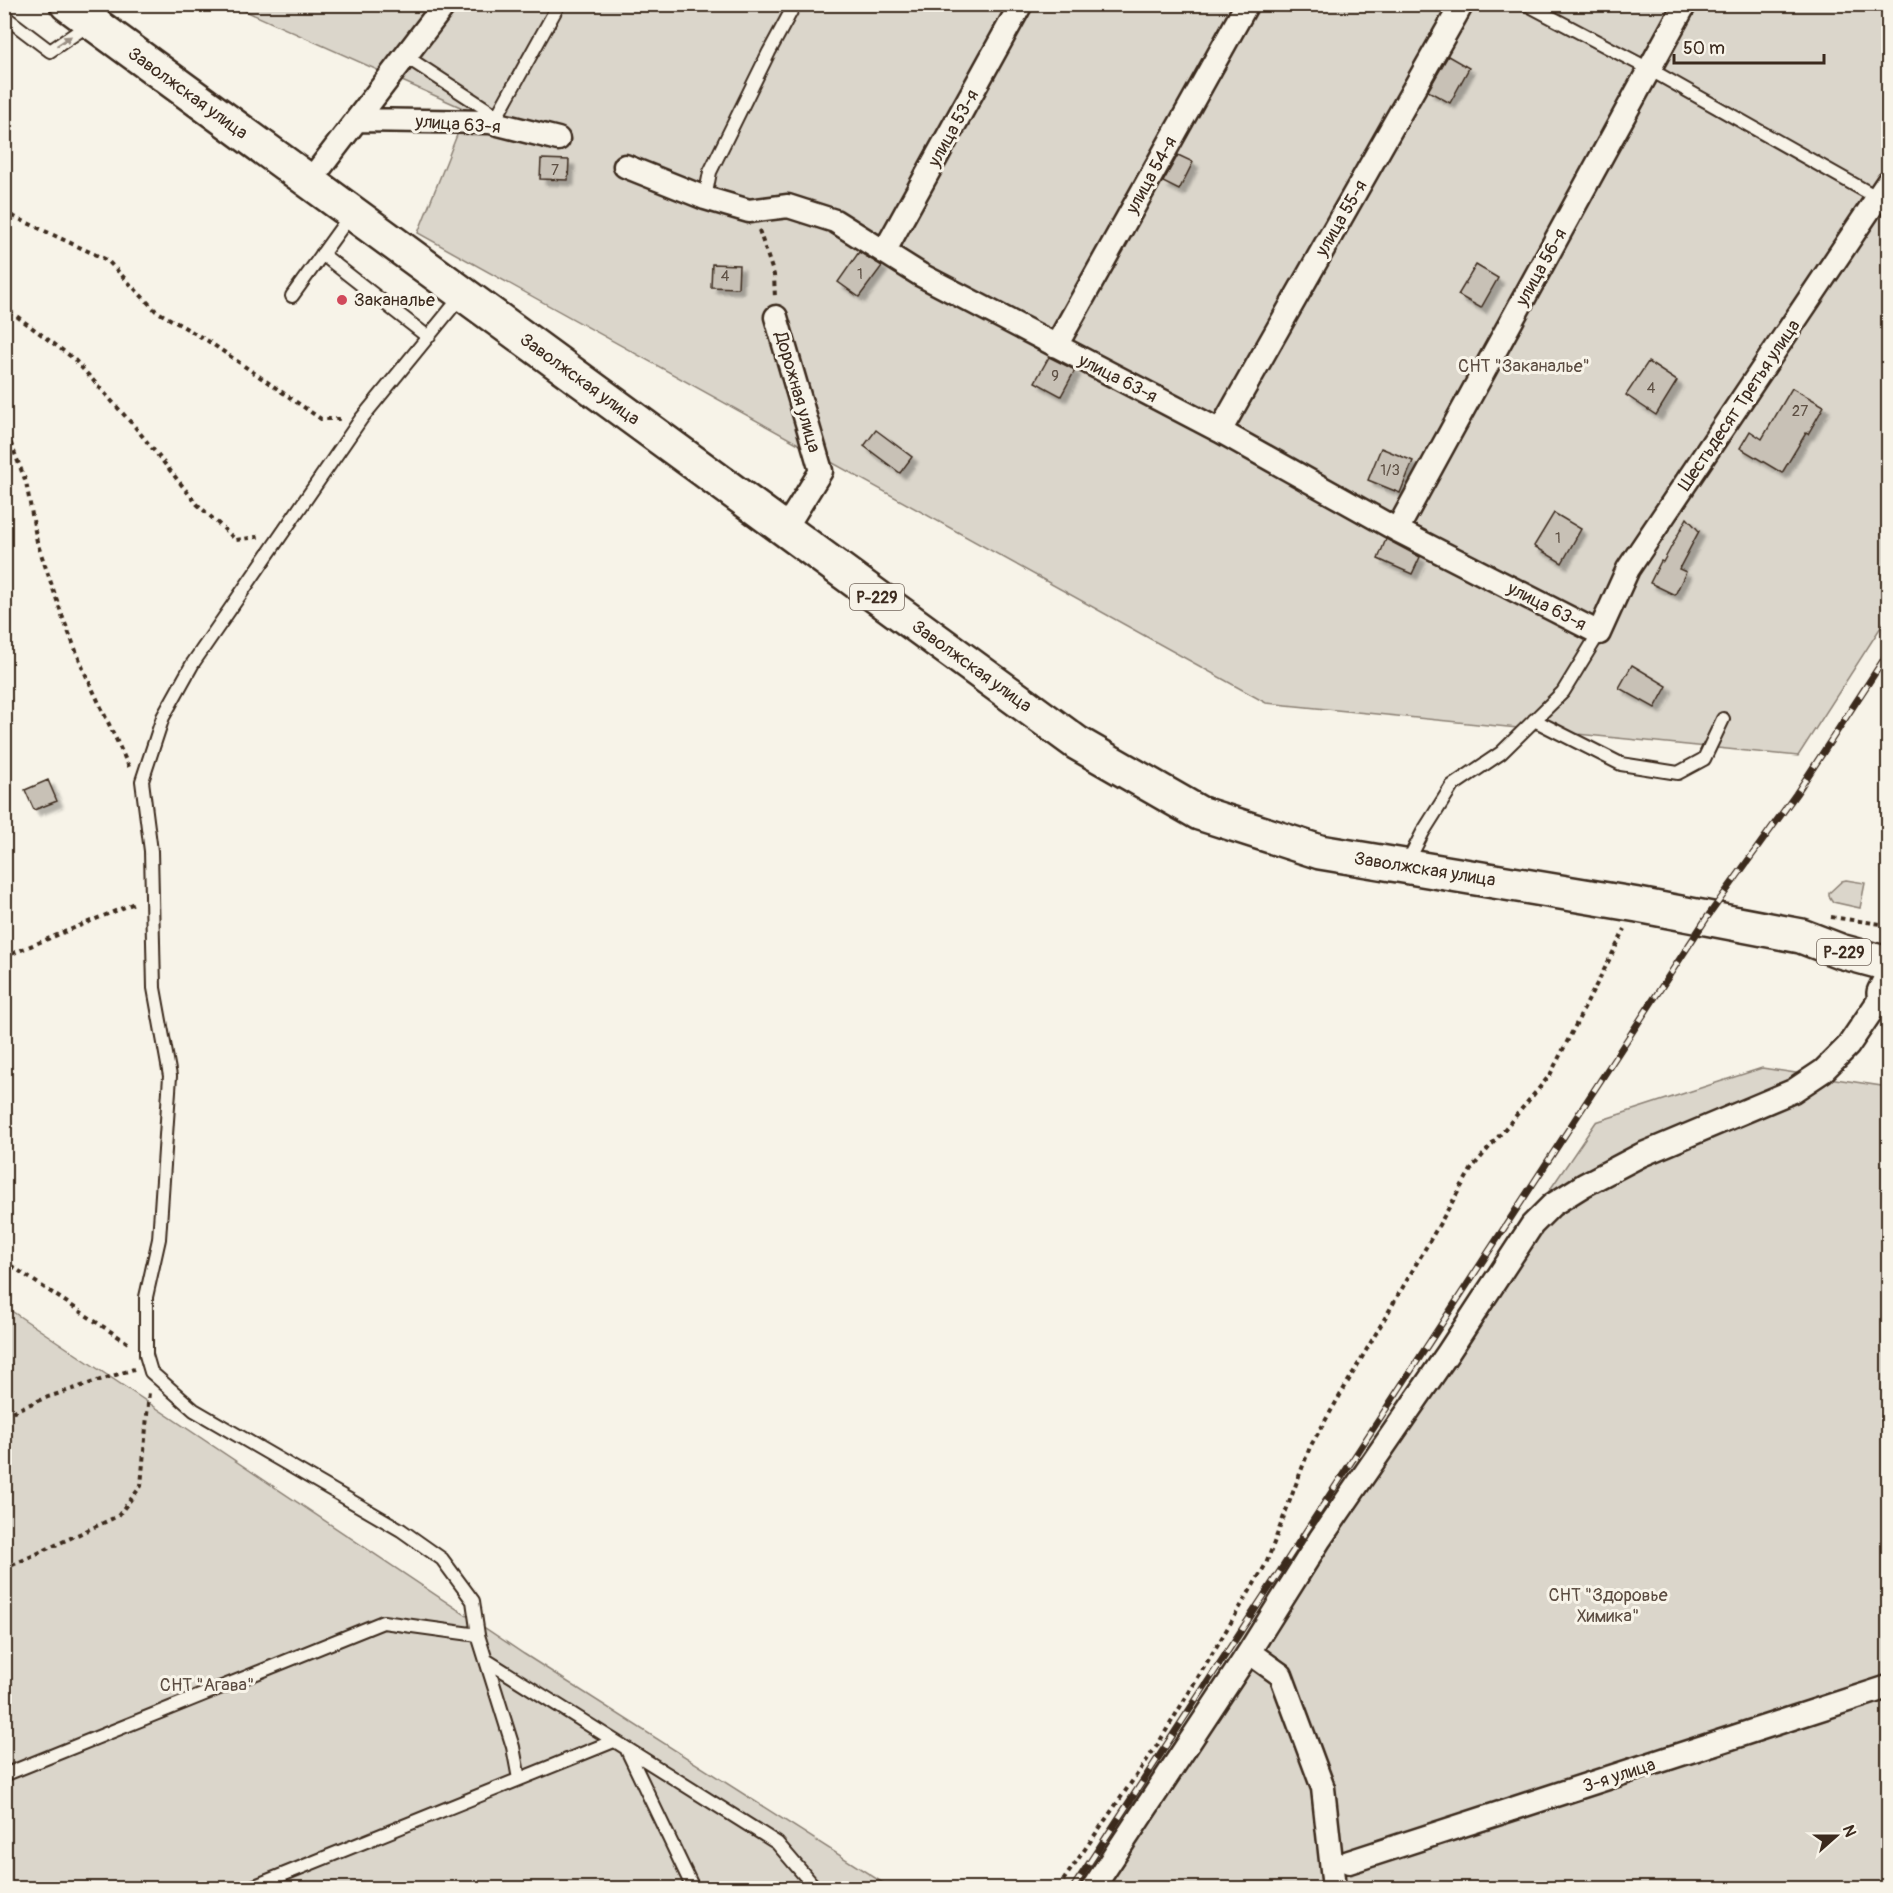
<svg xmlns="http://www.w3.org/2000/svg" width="1893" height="1893" font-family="Pangolin,sans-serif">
<defs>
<filter id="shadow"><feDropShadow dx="5.5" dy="5.5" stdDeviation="1.5" flood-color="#0004"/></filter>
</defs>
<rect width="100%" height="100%" fill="#f7f3e8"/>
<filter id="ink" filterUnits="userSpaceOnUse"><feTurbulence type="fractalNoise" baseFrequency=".0167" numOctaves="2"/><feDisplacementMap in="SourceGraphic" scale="12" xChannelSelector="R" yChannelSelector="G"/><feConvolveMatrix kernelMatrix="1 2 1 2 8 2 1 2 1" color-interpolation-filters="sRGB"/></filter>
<g filter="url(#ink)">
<path fill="#dbd6cb" stroke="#8b8074" stroke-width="1.5" d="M232,5H1888V616L1798,756L1266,703L418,233L467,110Z
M1846,880L1865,883L1860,908L1833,902L1829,896V893L1842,881Z
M1762,1068L1888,1087V1888H1075L1596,1122Z
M4,1306L524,1654L891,1888H5Z"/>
<path fill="#c8c1b6" stroke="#3b2a1e" stroke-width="1.5" filter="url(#shadow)" d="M1448,56L1469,68L1450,103L1428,91Z
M1178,155L1193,162L1179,190L1163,182Z
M541,159L569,160L568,180L540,179Z
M859,252L882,266L859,297L838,282Z
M712,264L739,265L738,288L711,287Z
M1476,265L1498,278L1481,308L1458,295Z
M1049,357L1075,370L1061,396L1035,382Z
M1648,362L1677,381L1656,415L1626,395Z
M1792,388L1824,406L1808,434L1806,433L1782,473L1740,448L1750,431L1762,439Z
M876,430L912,457L900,473L864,446Z
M1381,448L1413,461L1400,493L1368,480Z
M1554,513L1581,529L1562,563L1534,546Z
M1687,518L1699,531L1679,569L1686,572L1675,595L1650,583L1661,561L1663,562Z
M1386,539L1420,557L1412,574L1378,559Z
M1632,665L1667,686L1655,708L1619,688Z
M48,780L57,801L34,810L25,790Z"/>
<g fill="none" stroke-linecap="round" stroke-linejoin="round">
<defs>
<path id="lane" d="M1526,4L1649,69L1878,198
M4,16L50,51L91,23
M405,56L497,116
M490,122L497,116L559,4
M705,198L710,172L769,52L795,4
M322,254L428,337
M463,294L361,419L193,663L163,717L142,781L151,851L154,988L170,1076L159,1239L146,1297V1355L151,1372L194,1410L401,1530L442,1559L473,1601L478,1635L513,1747L519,1779
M292,296L352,213
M1534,720L1621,764L1678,773L1704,759L1723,719
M1407,863L1423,832L1452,786L1501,753L1563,692L1599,633
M486,1660L777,1843L812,1884L813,1888
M627,1750L693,1888
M4,1775L383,1622L478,1635
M250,1888L614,1741"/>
<path id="street" d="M357,120L490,122L558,139
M625,166L705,198L749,211L788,206L835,221L921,275L1220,431L1397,530L1599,633L1628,569L1888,182
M310,181L445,4
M884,252L1021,4
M776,317L821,471L785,529
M1056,346L1247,4
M1220,431L1462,4
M1397,530L1685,4
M1249,1652L1281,1675L1323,1788L1334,1888
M1349,1862L1888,1687
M1093,1888L1249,1652L1320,1539L1448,1353L1532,1225L1552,1205L1584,1185L1641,1155L1793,1091L1823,1071L1848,1046L1884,993"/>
<path id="primary" d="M67,4L1077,743L1199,813L1320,852L1638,905L1801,936L1840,951L1888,964
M1884,993L1888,985"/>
</defs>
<use href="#lane" stroke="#3b2a1e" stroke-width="16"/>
<use href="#street" stroke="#3b2a1e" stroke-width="27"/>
<use href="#primary" stroke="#3b2a1e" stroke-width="38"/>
<path stroke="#3b2a1e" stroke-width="4" stroke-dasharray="4.5 4.5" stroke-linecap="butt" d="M4,212L107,260L156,311L208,341L321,419H344
M759,230L774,275L775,298
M4,304L11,312L73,358L135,427L197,504L236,540L263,536
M4,426L26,482L37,542L63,618L84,671L130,769
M1831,917L1888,925
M4,957L137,902
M4,1261L131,1345
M4,1415L45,1398L134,1369
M4,1569L118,1516L141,1486L149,1392
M1058,1888L1158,1744L1266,1564L1310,1447L1472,1168L1550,1075L1625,929"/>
<use href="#lane" stroke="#f7f3e8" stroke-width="12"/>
<use href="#street" stroke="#f7f3e8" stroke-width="22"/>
<use href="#primary" stroke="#f7f3e8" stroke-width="33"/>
<defs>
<path id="rail" d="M1073,1888L1706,919L1796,794L1888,653"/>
</defs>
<use href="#rail" stroke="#3b2a1e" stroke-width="7"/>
<use href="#rail" stroke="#f7f3e8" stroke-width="4.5" stroke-dasharray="14" stroke-linecap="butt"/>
</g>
<defs><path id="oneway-solid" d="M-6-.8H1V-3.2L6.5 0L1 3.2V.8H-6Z" transform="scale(1.5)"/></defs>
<use fill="#998e83" href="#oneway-solid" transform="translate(64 41) rotate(-34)"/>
</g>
<circle fill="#d1495b" stroke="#f7f3e8" stroke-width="2" cx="342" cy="300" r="6"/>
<g text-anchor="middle" stroke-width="6" stroke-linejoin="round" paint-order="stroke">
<g font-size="15" fill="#5e5044">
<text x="555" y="175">7</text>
<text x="860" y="279">1</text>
<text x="725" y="281">4</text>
<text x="1055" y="381">9</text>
<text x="1651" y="393">4</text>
<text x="1800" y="416">27</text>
<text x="1390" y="475">1/3</text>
<text x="1558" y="543">1</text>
</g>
<g fill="#f7f3e8" stroke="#73665b" stroke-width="1.5">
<rect x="850" y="584" width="54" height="26" rx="4.5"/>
<rect x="1817" y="939" width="54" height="26" rx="4.5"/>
</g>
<g font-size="16" font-weight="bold" fill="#3b2a1e">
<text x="877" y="603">Р-229</text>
<text x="1844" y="958">Р-229</text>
</g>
<g font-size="18" fill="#3b2a1e" stroke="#f7f3e8">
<text transform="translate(188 93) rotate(36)" y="6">Заволжская улица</text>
<text transform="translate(458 124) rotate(4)" y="6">улица 63-я</text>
<text transform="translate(953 128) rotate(-61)" y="6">улица 53-я</text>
<text transform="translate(1151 175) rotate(-61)" y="6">улица 54-я</text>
<text transform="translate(1341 218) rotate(-60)" y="6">улица 55-я</text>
<text transform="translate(1541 267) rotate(-61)" y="6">улица 56-я</text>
<text transform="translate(1118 378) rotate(27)" y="6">улица 63-я</text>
<text transform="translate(580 379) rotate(36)" y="6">Заволжская улица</text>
<text transform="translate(798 392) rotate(74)" y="6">Дорожная улица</text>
<text transform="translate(1739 405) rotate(-56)" y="6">Шестьдесят Третья улица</text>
<text transform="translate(1547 606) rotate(27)" y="6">улица 63-я</text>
<text transform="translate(972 666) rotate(36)" y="6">Заволжская улица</text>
<text transform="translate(1425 869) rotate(9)" y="6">Заволжская улица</text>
<text transform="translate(1619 1775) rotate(-18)" y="6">3-я улица</text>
</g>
<g font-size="18" fill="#3b2a1e" stroke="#f7f3e8" text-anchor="start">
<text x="354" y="306">Заканалье</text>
</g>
<g font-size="18" fill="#5b4c41" stroke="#f7f3e8">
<text x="1524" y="372">СНТ "Заканалье"</text>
<text x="1608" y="1601">СНТ "Здоровье<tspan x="1608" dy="21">Химика"</tspan></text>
<text x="207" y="1691">СНТ "Агава"</text>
</g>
</g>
<rect width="1893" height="1893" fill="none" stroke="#f7f3e8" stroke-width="24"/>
<rect x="12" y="12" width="1869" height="1869" fill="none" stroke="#3b2a1e" stroke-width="2" filter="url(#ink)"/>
<g transform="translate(1836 1836) rotate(69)" stroke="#f7f3e8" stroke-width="4.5" paint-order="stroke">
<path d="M0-4.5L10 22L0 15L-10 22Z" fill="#3b2a1e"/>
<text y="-9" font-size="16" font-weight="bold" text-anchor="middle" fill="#3b2a1e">N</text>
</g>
<path d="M1674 54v9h150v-9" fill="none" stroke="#3b2a1e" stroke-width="3"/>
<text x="1683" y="54" font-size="18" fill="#3b2a1e" stroke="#f7f3e8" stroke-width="4.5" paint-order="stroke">50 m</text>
</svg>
